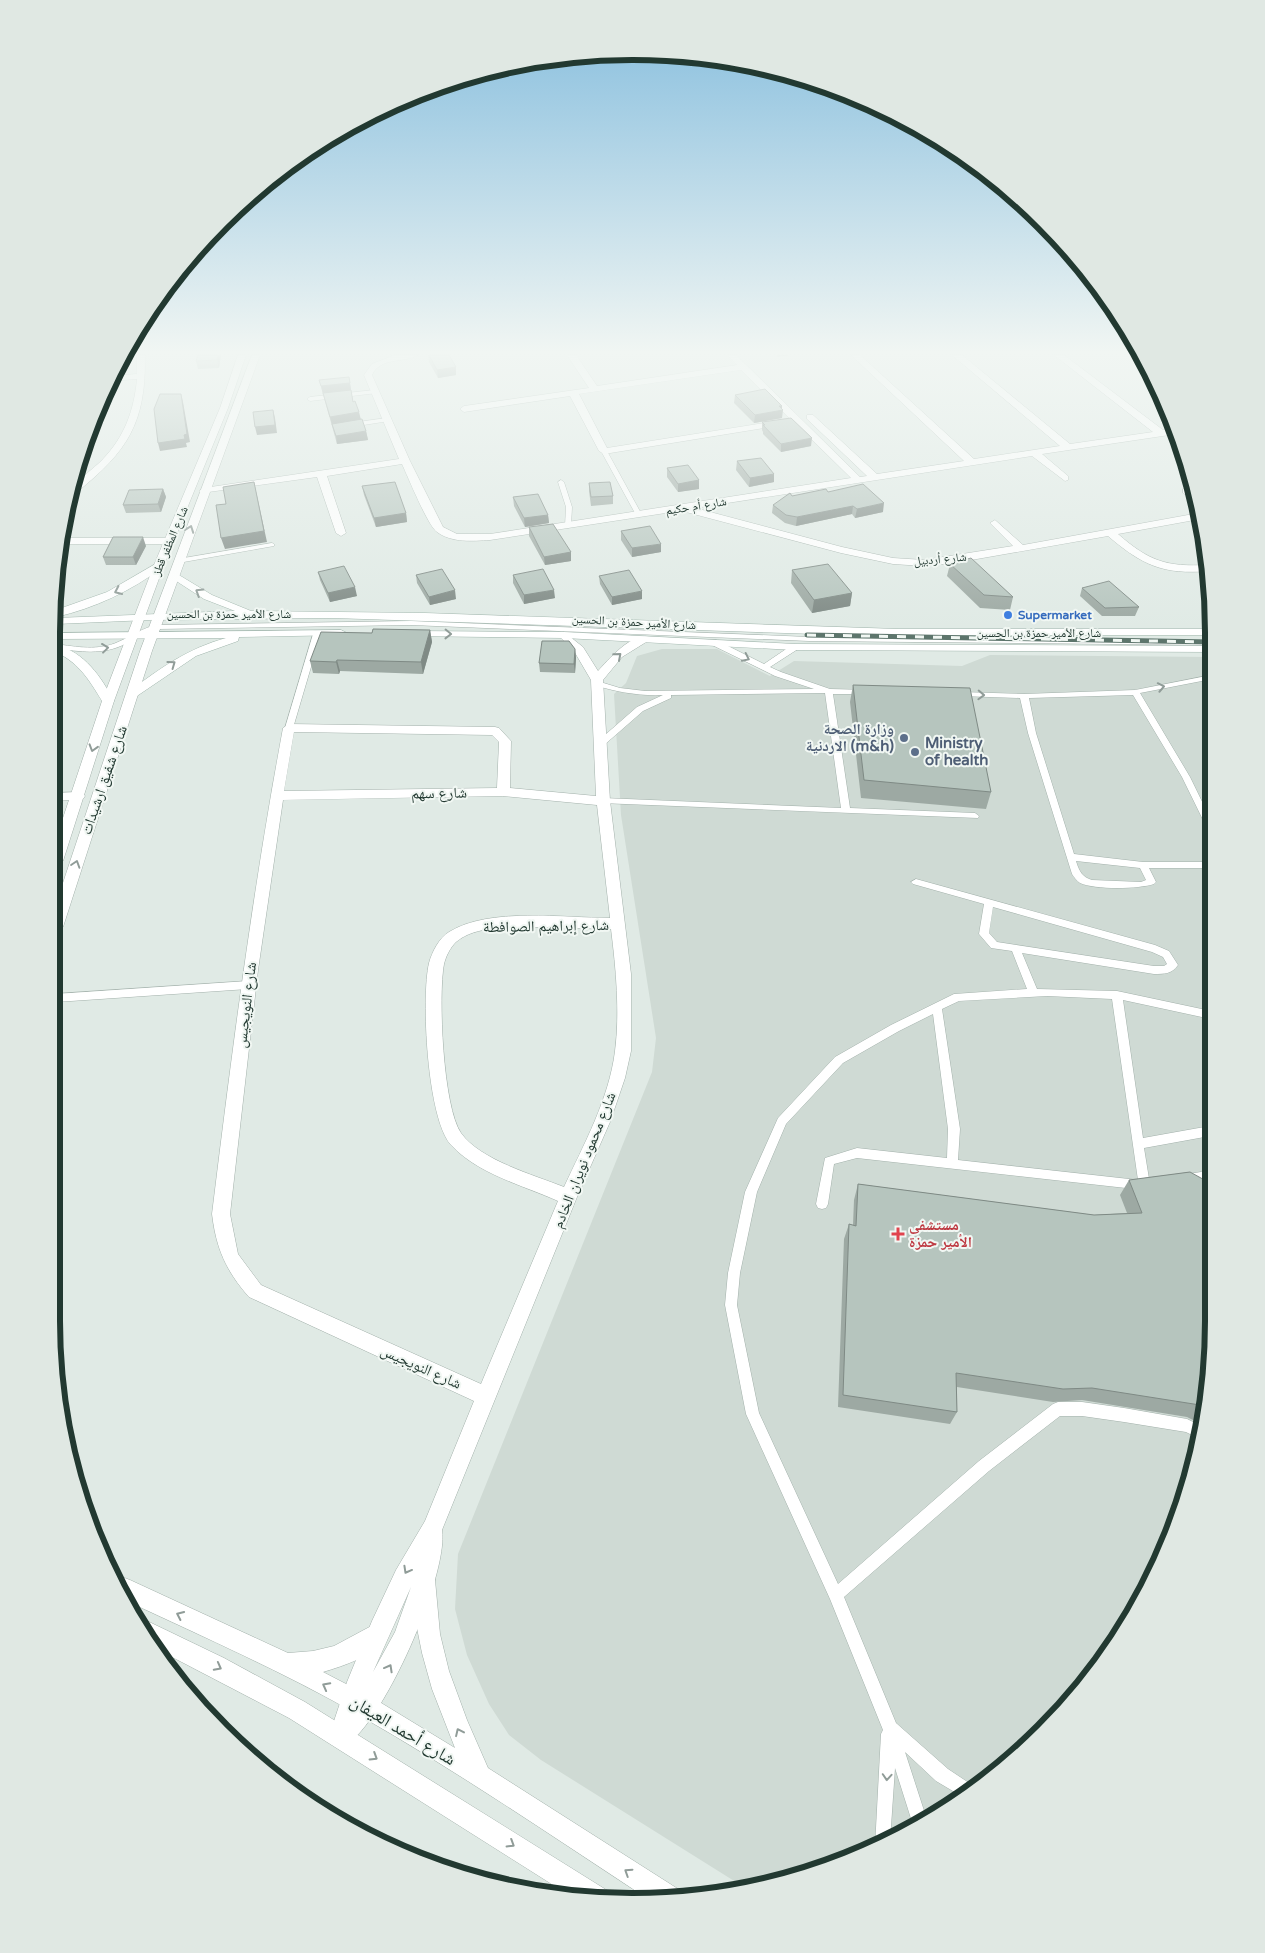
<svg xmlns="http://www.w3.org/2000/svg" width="1265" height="1953" font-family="'Varela Round','Noto Naskh Arabic',sans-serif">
<rect width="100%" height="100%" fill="#e0eae5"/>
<path fill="#cfdad4" d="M662,649H717L770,676L794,661L962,666L990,655L1212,657L1209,1396L1169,1543L1136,1611L1070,1704L955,1804L889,1842L783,1882L747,1889L541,1760L509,1735L489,1704L467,1655L455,1609L458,1554L652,1072L656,1038L621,815L614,694L626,683L637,656Z"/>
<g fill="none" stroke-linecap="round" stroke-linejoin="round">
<defs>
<path id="service" d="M375,390L377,391V393L310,401L307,399L310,397Z
M387,418L389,419V421L351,427L348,425L351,423Z
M602,450L607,451L642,515L641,516L636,515L601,451Z
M561,480L564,482L572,507L571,526L568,528L565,526L566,507L558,482Z
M272,543L274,544V546L178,563L174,561L178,559Z
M411,621L809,637L1212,641V645L809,641L411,625L157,629C145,632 136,639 125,644C104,655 79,652 56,648V644C76,647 99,651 118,642C132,636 142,628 157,625Z
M314,631H320L321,633L293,728L289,731L286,730L285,728Z
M710,640H716L764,664L792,645H798V649L770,667L781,672L830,689L868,690V694H833L850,808L975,813L979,816L978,818L600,803L599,801L600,799L603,798L841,808L825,693L671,695V698L643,711L603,746H597V742L637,707L663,695C639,696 617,692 594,685V681H597L620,688L645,691L814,689L775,676L710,644Z
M1212,675V679L1140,693L1190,777L1211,820V831L1207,828L1182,777L1133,695L1029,698L1036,733L1074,854L1143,862H1211V868H1149L1156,882L1154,884C1139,889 1095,890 1080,883C1077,881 1074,877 1072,874L1028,733L1020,698L960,696L956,694L960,692L1024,694L1135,690ZM1076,861L1140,868L1146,880L1141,882L1092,880C1082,877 1079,871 1076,861Z
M916,879L1155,945L1169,951L1178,965C1172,974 1164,974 1154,974L1022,953L1037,989L1117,991L1211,1011V1019L1123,1000L1143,1138L1210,1126V1136L1144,1148L1150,1185L1148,1189L1144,1190L857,1158L834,1164L828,1204L826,1208L822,1209L818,1208L816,1204L825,1158L857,1148L947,1158L948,1129L933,1014L899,1031L843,1063L786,1124L757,1192L740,1273L737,1305L759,1413L838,1584L979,1461L1053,1404L1058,1402H1082L1124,1408L1187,1419L1201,1426L1198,1438L1186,1432L1124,1422L1082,1416H1060L989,1471L844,1597L896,1723L948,1769L975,1787L963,1797L936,1781L905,1752L927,1820L914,1828L895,1768L890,1841L875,1847L881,1734L883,1730L830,1599L746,1414L725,1305L728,1273L745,1192L778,1118L835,1057L891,1025L954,994L1027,989L1012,951L991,948L979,934L984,904L913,884L911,882ZM993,907L1152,952L1163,957L1167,964L1164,966H1154L997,942L989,933ZM1047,996L1112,999L1138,1180L958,1160L960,1129L942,1009L959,1001Z
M248,981L252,982L253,985L252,988L248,989L56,1002V994Z
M1210,1168V1179C1202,1183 1190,1186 1182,1183L1180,1179L1182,1175L1201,1172Z"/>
<path id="minor" d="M137,355H145C146,422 129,450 77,492L73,493C77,478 93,470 103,459C125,436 134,410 137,379L110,381L112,376L137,374Z
M395,355H418C404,363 380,357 372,375L410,461L443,527L457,534H490L851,478L795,423L604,454L599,451L570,396L464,412L460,409L464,406L589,388L567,355H576L597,386L737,365L727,355H736L860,477L867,476L807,419V415H813L877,474L964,461L851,355H860L974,459L1060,446L952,355H962L1070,444L1153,432L1054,355H1064L1163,430L1174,428L1176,434L1042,454L1068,476V480L1065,481L1032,456L695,508L842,547L893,558L924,560L1013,546L990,523L995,520L1023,545L1199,513L1200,519L1118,534C1149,561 1166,567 1208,565L1209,571C1163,575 1142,565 1108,536L954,563L924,566L893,564L841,553L686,512L685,510L490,540C473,541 452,543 437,532C428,526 408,477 402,464L327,476L346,533L341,536L336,533L317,477L201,493L199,491L204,488L399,459L364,375L372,364ZM741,370L790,419L607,448L579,394Z
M1183,489H1189L1196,494L1197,502L1183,493Z
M61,538H170L175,541L170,544H60Z
M564,632L583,647L598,671C608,660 632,632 649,637L651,639L622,657L603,680L610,801L631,974V1051L625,1078L610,1122L577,1197L442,1530C449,1574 381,1731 341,1748L333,1744L329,1736L347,1682L372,1621L396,1570L425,1521L474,1401L249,1297C226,1271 216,1248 212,1214C232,1051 253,888 283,728L289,724L495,727L499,728L511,741L510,788L596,796L591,680L574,651L558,635ZM294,732L492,735L499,742L497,788L284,791ZM503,796L597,805L610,918C564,918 489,907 449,932C439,938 432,952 429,963C421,997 427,1119 451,1145C478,1174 522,1185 558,1201L481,1384L261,1285L238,1254L230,1214L258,970L283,800ZM534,927L611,929C616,969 620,1012 615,1051C609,1099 584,1144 564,1187C534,1175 480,1160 461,1133C443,1107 438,996 444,964C446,956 450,948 456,942C476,925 510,928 534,927ZM411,1587L395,1632L373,1672Z
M78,792L83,793L85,796L83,799L56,801V793Z"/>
<path id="tertiary" d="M238,355H246L228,408L164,565L114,701L63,861L56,866V839L102,701L154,565L220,408Z
M252,355H260L152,651L63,927L56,932V904L140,651Z
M424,1569L432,1572L435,1580L440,1634L449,1671L467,1720L488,1768L678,1889L681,1898L648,1899C552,1836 457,1771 357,1714C283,1672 206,1638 129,1602L118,1579L122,1577L130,1580L288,1653L313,1651L334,1646L375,1624L383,1627L386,1635C378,1655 343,1666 323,1672L373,1698L455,1748L432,1689L422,1653L417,1628L413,1580L416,1572Z
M143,1619L224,1658L305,1702L608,1891L611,1900L595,1901L569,1895L289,1718L151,1646L138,1621Z"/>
<path id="secondary" d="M159,562L164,565L163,567C131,591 95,608 56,617V610L107,592Z
M174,572L212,595L251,611L425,613L898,629H1212V635H846L333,618L148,620L56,624V618L235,611L204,599L170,577L169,575Z
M341,630L347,633L345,635L239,637L238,641L196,656L134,698L128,694L130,691C160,668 189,648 226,638L56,639V633Z
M412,631L564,632L795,644L1212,646V652L795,650L564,638L408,636L406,634Z
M56,645C85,652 101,677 114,701L112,704H104C90,682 81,664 56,652Z"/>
</defs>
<use href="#service" stroke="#a3b1ab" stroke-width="1"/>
<use href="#minor" stroke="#a3b1ab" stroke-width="1"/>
<use href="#tertiary" stroke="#a3b1ab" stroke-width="1"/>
<use href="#secondary" stroke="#a0b5ac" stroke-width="1"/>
<use href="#service" fill="#fff" fill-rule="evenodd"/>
<use href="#minor" fill="#fff" fill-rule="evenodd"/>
<use href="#tertiary" fill="#fff" fill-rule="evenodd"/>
<use href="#secondary" fill="#fff" fill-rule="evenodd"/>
<defs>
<path id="rail" d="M807,635L1212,642"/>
</defs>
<use href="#rail" stroke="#5d756c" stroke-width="5"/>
<use href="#rail" stroke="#f1f7f3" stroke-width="3" stroke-dasharray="9" stroke-linecap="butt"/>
</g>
<path fill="#9da9a3" d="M221,355L219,368L198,369L196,361Z
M428,355H449L456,375L438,378L429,362Z
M349,377L353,402L366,431L368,440L337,444L319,380Z
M735,395L782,406V418L754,423L734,403Z
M762,422L811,446L781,452L763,434V432L762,430Z
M737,461L774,474V482L749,487L736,470Z
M667,468L699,480V489L678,492L667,477Z
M589,483L613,496V504L591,506L589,491Z
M362,486L406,513L407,522L376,527L364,495Z
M163,489L166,497L161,512L126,513L123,505Z
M828,492L883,512L855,518L852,514L796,526L785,523L772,513L773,505L792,496Z
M513,497L548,515L549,523L525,527L514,506Z
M529,527L571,552V561L545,565L529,536Z
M621,531L661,552L632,557L621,540Z
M146,546L136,565H106L103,557Z
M950,564L1013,597L1010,610L980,608L947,576Z
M792,570L852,593L850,606L812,613L791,583Z
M318,572L357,596L330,602L320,580Z
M416,575L456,599L430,605L417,583Z
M513,575L555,598L524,604L513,583Z
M599,576L642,599L612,605L600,584Z
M1082,588L1139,607L1135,616H1102L1080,596Z
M430,630L432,642L423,674L340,671L339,674L313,673L310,661L372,633Z
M575,649L576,658L575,673L540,672L539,663Z
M853,685L991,792L986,809L861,798L850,702Z
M1190,1172L1209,1396L1201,1424L1187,1417L1082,1400L1053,1402L957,1387V1412L950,1424L838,1407L844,1239L849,1224L853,1225L854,1200L858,1184L1094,1215L1127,1213L1120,1195L1129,1180Z"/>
<path fill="#7f8a85" d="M218,355H221L219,368L217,360Z
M777,355H791L777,357Z
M456,367V375L438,378L437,370Z
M350,383L351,391L323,394L321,386Z
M181,394L183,402L190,442L186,443L187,447L160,451L158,443L184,435Z
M779,406H782V410H783L782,418L754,423L755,415Z
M273,410L275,418L277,433L257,435L255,427Z
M359,412L361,420L332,425L330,417Z
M366,431L368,440L337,444L336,436Z
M812,438L811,446L781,452V444Z
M774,474V482L749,487L750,478Z
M699,480V489L678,492V484Z
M254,482L267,542L225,549L221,538Z
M163,489L166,497L161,512L158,504Z
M884,503L883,512L855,518L857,509Z
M853,506L852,514L796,526L797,517Z
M406,513L407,522L376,527L374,518Z
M548,515L549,523L525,527L524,518Z
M143,537L146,546L136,565L133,557Z
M661,544V552L632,557V548Z
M571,552V561L545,565L544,557Z
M355,587L357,596L330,602L328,593Z
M455,590L456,599L430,605L429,597Z
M554,590L555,598L524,604V595Z
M642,591V599L612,605V597Z
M852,593L850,606L812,613L814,600Z
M430,630L432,642L423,674L421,662Z
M575,649L576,658L575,673L574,664Z
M337,660L340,671L339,674L336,662Z"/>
<path fill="#b6c5be" stroke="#7f8a85" d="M198,355H218L217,360L196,361Z
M429,355H449L456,367L437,370Z
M349,377L350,383L321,386L319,380Z
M765,389L782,406H779L783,410L755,415L735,395Z
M351,390L353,402L355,401L359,412L330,417L323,393Z
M160,394H181L187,434L184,435L185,439L158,443L154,409Z
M273,410L275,425L255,427L253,412Z
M791,418L812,438L781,444L763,425H765L762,422Z
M362,419L366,431L336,436L332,424Z
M761,458L774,474L750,478L737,461Z
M688,465L699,480L678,484L667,468Z
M254,482L264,531L221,538L216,505L226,504L223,487Z
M395,482L406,513L374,518L362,486Z
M610,482L613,496L591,497L589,483Z
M863,484L884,503L857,509L853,506L797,517L786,515L773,505L790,493L792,496L826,489L828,492Z
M163,489L158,504L123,505L129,490Z
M538,494L548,515L524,518L513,497Z
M553,524L571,552L544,557L529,527Z
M650,526L661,544L632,548L621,531Z
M113,537H143L133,557H103Z
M971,558L1013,597L984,595L950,564Z
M828,564L852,593L814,600L792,570Z
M344,566L355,587L328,593L318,572Z
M442,569L455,590L429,597L416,575Z
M543,569L554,590L524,595L513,575Z
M629,570L642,591L612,597L599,576Z
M1109,581L1139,607L1105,608L1082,588Z
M373,629L430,630L421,662L337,660L336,662L310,661L321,632L372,633Z
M542,641H569L575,649L574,664L539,663Z
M853,685L970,688L991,792L864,780Z
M1190,1172L1210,1183L1209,1396L1206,1408L1200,1405L1092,1388L1063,1389L956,1373L957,1412L843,1395L849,1224L856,1226L858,1184L1094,1215L1142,1213L1129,1180Z"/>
<defs><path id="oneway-chevron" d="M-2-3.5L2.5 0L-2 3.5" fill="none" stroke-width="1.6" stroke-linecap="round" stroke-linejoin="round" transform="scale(1.25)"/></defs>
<g stroke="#909c98">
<use href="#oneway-chevron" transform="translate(190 529) rotate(-70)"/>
<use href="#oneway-chevron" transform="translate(118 591) rotate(155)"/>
<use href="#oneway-chevron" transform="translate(199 592) rotate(-148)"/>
<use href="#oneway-chevron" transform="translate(448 634) rotate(1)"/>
<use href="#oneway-chevron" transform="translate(105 648) rotate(-7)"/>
<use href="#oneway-chevron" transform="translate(618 656) rotate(-41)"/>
<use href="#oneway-chevron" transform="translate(746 658) rotate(26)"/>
<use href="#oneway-chevron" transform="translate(172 664) rotate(-36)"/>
<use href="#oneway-chevron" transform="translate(1161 687) rotate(-11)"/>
<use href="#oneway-chevron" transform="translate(981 695) rotate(2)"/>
<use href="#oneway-chevron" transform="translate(93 748) rotate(107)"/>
<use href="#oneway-chevron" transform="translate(76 864) rotate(-72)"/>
<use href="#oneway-chevron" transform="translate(407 1570) rotate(119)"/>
<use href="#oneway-chevron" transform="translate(180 1615) rotate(-155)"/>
<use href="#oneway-chevron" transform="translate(218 1667) rotate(28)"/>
<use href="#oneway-chevron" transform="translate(389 1668) rotate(-61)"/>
<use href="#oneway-chevron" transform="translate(326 1686) rotate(-152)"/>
<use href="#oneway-chevron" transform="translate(459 1732) rotate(-115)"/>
<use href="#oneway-chevron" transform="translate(374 1757) rotate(32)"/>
<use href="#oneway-chevron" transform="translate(887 1777) rotate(94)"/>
<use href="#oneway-chevron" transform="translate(511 1844) rotate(32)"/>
<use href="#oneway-chevron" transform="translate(628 1872) rotate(-147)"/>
</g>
<linearGradient id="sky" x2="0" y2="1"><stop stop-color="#83bcdd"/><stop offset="0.56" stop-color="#f1f6f3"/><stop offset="1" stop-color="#f1f6f3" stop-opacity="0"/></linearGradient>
<rect width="1265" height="629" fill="url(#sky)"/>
<circle fill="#3f7fe0" stroke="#f1f7f3" stroke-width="2" cx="1008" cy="615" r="5"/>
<g fill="#5c6f8a" stroke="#f1f7f3" stroke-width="2">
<circle cx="904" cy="738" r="5"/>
<circle cx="915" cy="752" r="5"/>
</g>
<path fill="#e0444e" stroke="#f1f7f3" stroke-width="2" d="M895.5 1226.5h5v5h5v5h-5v5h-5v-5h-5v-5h5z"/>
<g text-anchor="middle" stroke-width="4" stroke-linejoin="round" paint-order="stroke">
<g font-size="12" fill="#223931" stroke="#f1f7f3">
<text transform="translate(696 506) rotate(-9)" y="4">شارع أم حكيم</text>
<text transform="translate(170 541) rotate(-67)" y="4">شارع المظفر قطز</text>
<text transform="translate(940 559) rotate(-5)" y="4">شارع أردبيل</text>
<text x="229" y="618">شارع الأمير حمزة بن الحسين</text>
<text transform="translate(634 622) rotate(3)" y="4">شارع الأمير حمزة بن الحسين</text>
<text x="1039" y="637">شارع الأمير حمزة بن الحسين</text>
</g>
<g font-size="12" font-weight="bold" fill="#366cbe" stroke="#f1f7f3" text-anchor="start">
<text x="1018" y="619">Supermarket</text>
</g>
<g font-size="15" font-weight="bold" fill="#4e5e75" stroke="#f1f7f3" text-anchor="end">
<text x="894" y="734">وزارة الصحة<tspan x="894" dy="17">الاردنية (m&amp;h)</tspan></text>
<text x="925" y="748" text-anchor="start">Ministry<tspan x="925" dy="17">of health</tspan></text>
</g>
<g font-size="15" fill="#223931" stroke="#f1f7f3">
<text transform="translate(104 780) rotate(-71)" y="5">شارع شفيق ارشيدات</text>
<text transform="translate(439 793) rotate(-1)" y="5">شارع سهم</text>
<text transform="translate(546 926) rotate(-1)" y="5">شارع إبراهيم الصوافطة</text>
<text transform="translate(246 1005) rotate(-83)" y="5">شارع النويجيس</text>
<text transform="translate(584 1160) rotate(-68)" y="5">شارع محمود نويران الخادم</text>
<text transform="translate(421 1367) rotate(24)" y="5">شارع النويجيس</text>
</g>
<g font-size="15" font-weight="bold" fill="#be3a42" stroke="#f1f7f3" text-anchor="start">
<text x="909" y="1230">مستشفى<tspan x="909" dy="17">الأمير حمزة</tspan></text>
</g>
<g font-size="18" fill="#223931" stroke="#f1f7f3">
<text transform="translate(403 1730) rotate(31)" y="6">شارع أحمد العيفان</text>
</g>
</g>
<path d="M0 0H1265V1953H0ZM632 60H633A572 572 0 0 1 1205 632V1321A572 572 0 0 1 633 1893H632A572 572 0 0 1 60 1321V632A572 572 0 0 1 632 60Z" fill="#e0e8e3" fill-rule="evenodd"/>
<path fill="none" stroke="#223931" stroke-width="6" d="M632 60H633A572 572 0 0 1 1205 632V1321A572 572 0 0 1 633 1893H632A572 572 0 0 1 60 1321V632A572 572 0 0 1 632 60Z"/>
</svg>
